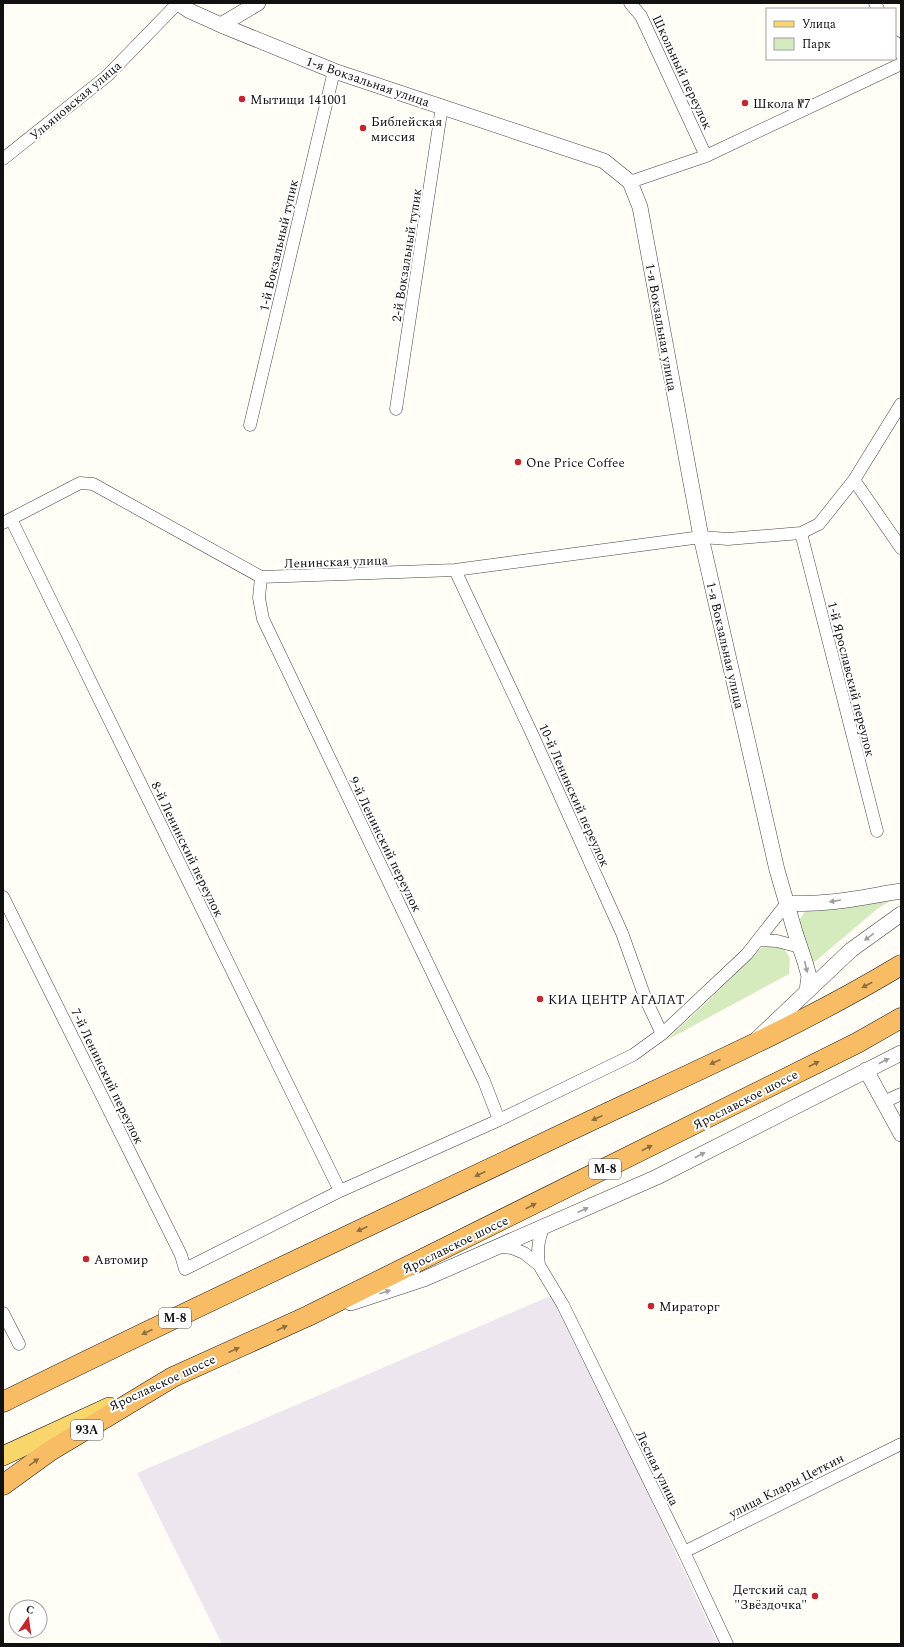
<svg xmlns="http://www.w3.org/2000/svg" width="904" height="1647" font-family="Spectral,serif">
<rect width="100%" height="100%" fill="#fffdf5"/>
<path fill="#eee6ef" d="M555,1294L718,1644H222L137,1473Z"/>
<path fill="#d5ebbd" d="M898,896L877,909L811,965L798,922L806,910Z
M772,945L783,947L790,958L789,974L665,1041L704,1005L761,948Z"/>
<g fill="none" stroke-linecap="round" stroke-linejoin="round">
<defs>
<path id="minor" d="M630,3L641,16L706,156
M875,3L878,9
M895,42L901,54
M3,159L107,76L178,3
M630,182L706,156L901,64
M396,409L442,106
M250,425L334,71
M854,480L901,548
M11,519L340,1191
M3,523L80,483L93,484L261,577L455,570L701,537L728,539L801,533L819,524L854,480L901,404
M801,533L877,831
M455,570L533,736L622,933L646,1000L662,1034
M261,577L259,598L263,619L484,1081L499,1120
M3,897L181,1255L185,1269L340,1191L499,1120L633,1055L662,1034L747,954L787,903
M758,940L777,941L800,947
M884,1102L901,1094
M498,1247L512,1248L524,1253L539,1265L563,1305L684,1552L727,1644
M539,1265C537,1250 538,1240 544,1226
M3,1313L19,1344
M684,1552L901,1444"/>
<path id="tertiary" d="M178,3L190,11L221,25L334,71L604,161L630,182L640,207L701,537L777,870L795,932L805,962L809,976L807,991
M221,25L258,3
M787,903C825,906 863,897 901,891
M758,1038L851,950L901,914
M866,1070L901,1134
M351,1303L424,1279L657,1177L901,1053"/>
<path id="primary" d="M3,1456L109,1407"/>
<path id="trunk" d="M3,1402C190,1309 380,1221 569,1131C680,1078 795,1029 901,965
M3,1485L50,1451L173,1377L308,1316L857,1043L901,1018"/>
</defs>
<use href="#minor" stroke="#444" stroke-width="13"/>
<use href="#tertiary" stroke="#444" stroke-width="16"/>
<use href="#primary" stroke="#222" stroke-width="20"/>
<use href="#trunk" stroke="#222" stroke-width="21"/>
<use href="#minor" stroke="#fff" stroke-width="12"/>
<use href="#tertiary" stroke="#fff" stroke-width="15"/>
<use href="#primary" stroke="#f9d66b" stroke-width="19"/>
<use href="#trunk" stroke="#f7bc64" stroke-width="20"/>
</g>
<defs><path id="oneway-solid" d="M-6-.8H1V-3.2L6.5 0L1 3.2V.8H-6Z"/></defs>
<g fill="#a0a0a0">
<use href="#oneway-solid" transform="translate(835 901) rotate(171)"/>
<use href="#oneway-solid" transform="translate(869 937) rotate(144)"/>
<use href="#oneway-solid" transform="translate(806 967) rotate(77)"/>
<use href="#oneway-solid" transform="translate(884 1061) rotate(-27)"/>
<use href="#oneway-solid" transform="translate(700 1155) rotate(-27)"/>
<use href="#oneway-solid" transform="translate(583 1210) rotate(-24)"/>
<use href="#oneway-solid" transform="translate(385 1292) rotate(-18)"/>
</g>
<g fill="#906f3f">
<use href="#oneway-solid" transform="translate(867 985) rotate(152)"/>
<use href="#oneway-solid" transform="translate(715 1062) rotate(155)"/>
<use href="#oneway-solid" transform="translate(814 1064) rotate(-27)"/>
<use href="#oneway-solid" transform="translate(597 1118) rotate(155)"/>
<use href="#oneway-solid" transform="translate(647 1148) rotate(-27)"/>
<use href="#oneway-solid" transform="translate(480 1174) rotate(155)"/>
<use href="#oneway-solid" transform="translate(531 1206) rotate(-27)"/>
<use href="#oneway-solid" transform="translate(362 1229) rotate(155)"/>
<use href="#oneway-solid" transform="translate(282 1328) rotate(-24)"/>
<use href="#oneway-solid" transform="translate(147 1332) rotate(155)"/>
<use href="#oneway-solid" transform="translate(234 1350) rotate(-24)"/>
<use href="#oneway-solid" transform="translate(34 1462) rotate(-36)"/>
</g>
<g fill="#c4262e" stroke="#fff" stroke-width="1.5">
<circle cx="242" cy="99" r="4"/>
<circle cx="745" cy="103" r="4"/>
<circle cx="363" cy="128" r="4"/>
<circle cx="518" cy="462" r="4"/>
<circle cx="540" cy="999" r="4"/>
<circle cx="86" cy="1259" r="4"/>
<circle cx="651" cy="1306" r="4"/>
<circle cx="815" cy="1596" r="4"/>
</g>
<g text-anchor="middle" stroke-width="4" stroke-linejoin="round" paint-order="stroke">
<g fill="#fff" stroke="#585858" stroke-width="1">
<rect x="589" y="1159" width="32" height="20" rx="3"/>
<rect x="159" y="1308" width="32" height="20" rx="3"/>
<rect x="71" y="1420" width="32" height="20" rx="3"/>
</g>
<g font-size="12" font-weight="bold" fill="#111">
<text x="605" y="1173">М-8</text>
<text x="175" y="1322">М-8</text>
<text x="87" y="1434">93A</text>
</g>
<g font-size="13" fill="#111" stroke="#fff">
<text transform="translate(683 72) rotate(65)" y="5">Школьный переулок</text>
<text transform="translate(368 81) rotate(19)" y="5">1-я Вокзальная улица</text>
<text transform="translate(75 100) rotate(-40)" y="5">Ульяновская улица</text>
<text transform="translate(278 245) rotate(-77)" y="5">1-й Вокзальный тупик</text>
<text transform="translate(406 255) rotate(-81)" y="5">2-й Вокзальный тупик</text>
<text transform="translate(662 327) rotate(80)" y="5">1-я Вокзальная улица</text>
<text transform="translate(336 561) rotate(-2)" y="5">Ленинская улица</text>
<text transform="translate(726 645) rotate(77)" y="5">1-я Вокзальная улица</text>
<text transform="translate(852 679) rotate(76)" y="5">1-й Ярославский переулок</text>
<text transform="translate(575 795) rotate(66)" y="5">10-й Ленинский переулок</text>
<text transform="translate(386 844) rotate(64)" y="5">9-й Ленинский переулок</text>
<text transform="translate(188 849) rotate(64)" y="5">8-й Ленинский переулок</text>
<text transform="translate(108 1076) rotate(64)" y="5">7-й Ленинский переулок</text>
<text transform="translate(745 1099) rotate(-27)" y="5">Ярославское шоссе</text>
<text transform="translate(455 1244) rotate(-26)" y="5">Ярославское шоссе</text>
<text transform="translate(162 1382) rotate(-25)" y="5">Ярославское шоссе</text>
<text transform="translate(658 1468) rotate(64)" y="5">Лесная улица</text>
<text transform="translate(786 1485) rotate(-27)" y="5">улица Клары Цеткин</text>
</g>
<g font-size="13" fill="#111" stroke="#fff" text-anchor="start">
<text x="250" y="104">Мытищи 141001</text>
<text x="753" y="108">Школа №7</text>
<text x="371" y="126">Библейская<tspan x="371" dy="15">миссия</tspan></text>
<text x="526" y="467">One Price Coffee</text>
<text x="548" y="1004">КИА ЦЕНТР АГАЛАТ</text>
<text x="94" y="1264">Автомир</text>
<text x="659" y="1311">Мираторг</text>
<text x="807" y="1594" text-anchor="end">Детский сад<tspan x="807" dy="15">"Звёздочка"</tspan></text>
</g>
</g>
<rect width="904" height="1647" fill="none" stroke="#111111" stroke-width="8"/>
<rect x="766" y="8" width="130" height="52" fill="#ffffff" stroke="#a0a0a0"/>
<rect x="774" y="21" width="20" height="6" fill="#f9d66b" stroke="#a0a0a0"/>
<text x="802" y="28" font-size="12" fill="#111111">Улица</text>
<rect x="774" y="38" width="20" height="12" fill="#d5ebbd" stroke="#a0a0a0"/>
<text x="802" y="48" font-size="12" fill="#111111">Парк</text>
<g transform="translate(28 1619) rotate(13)"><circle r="19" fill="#ffffff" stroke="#a0a0a0"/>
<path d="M0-3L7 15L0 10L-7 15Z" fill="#c4262e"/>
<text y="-6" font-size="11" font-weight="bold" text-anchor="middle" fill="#111111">С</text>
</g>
</svg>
